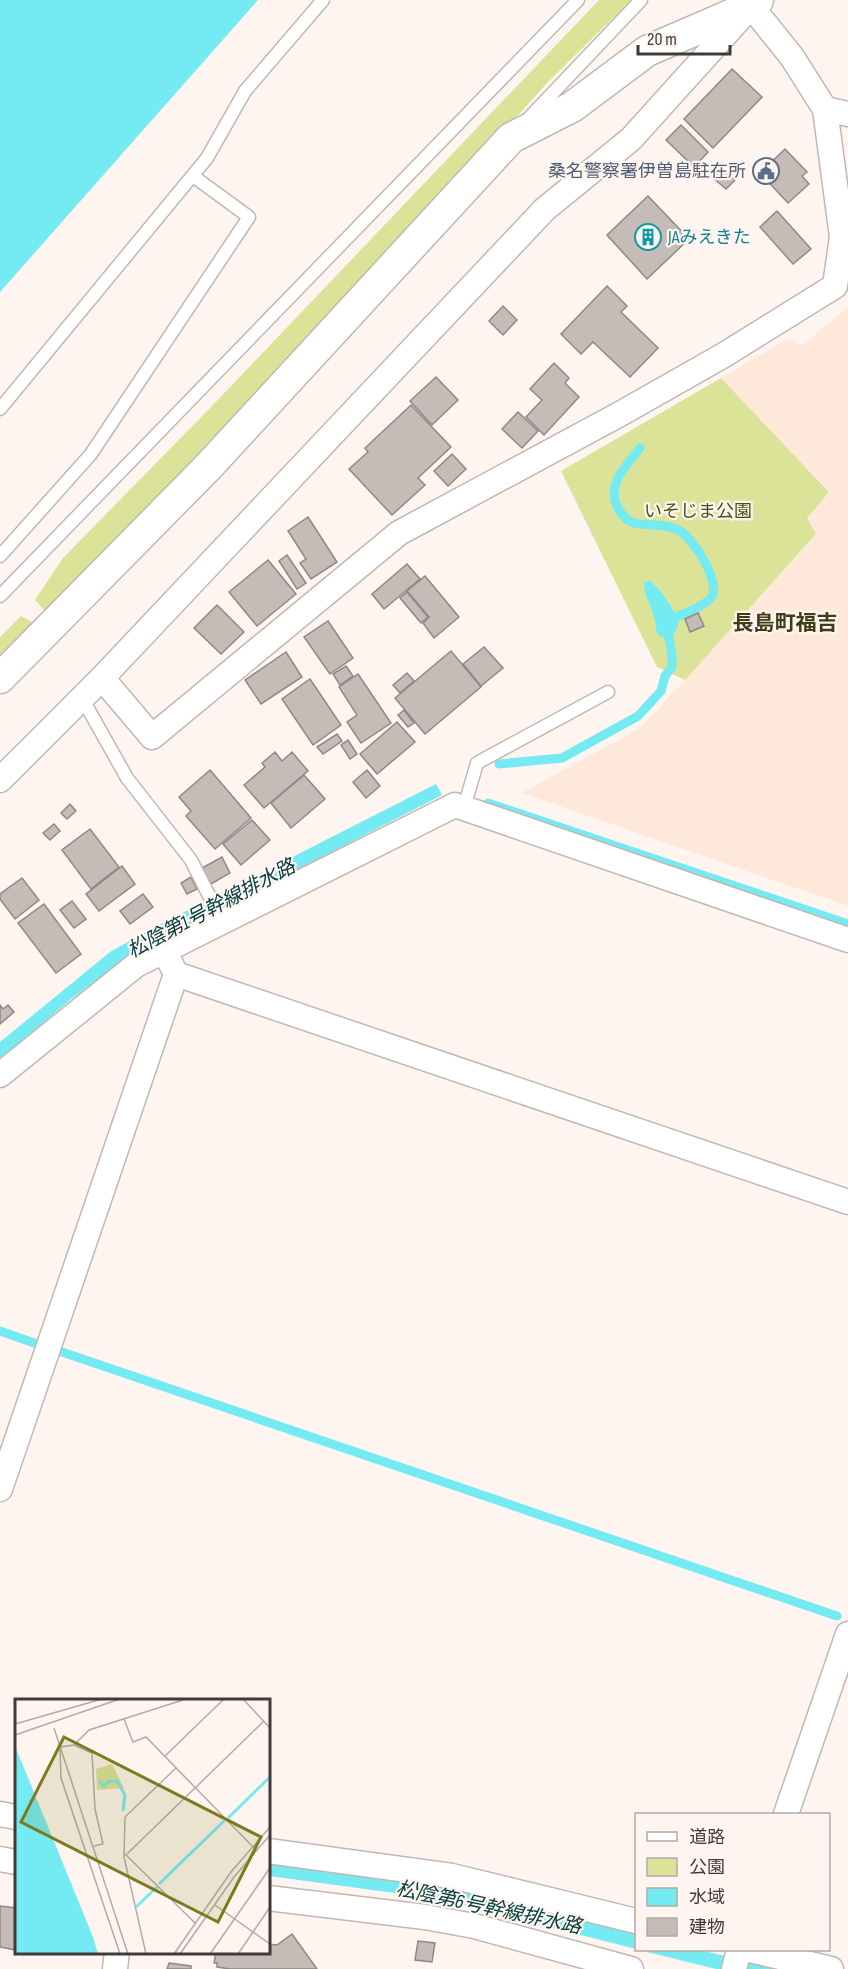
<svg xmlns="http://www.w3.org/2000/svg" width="848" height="1969" font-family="'Sofia Sans Condensed','Noto Sans JP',sans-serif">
<rect width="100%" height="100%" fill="#fff5f0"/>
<path fill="#fee8da" d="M848,307V906L522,793L642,727L816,535L807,518L829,491L721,378L789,338L801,346Z"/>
<g fill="#dae398">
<path d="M599,0H631L547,83L486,151L224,430L47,613L35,600L63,558L212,406Z"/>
<path d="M721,378L829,492L807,518L816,534L685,680L657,667L561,471Z"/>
<path d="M21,616L35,624L0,659V637Z"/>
</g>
<g fill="#74ebf2">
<path d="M0,0H258L0,292Z"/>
<path d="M649,580C662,591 672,606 679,622C676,632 674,637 663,638C653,632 657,626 654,617C651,603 644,598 644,583Z"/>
<path d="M436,784L442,795L126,958L70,1000L0,1059V1042L110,952L147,931Z"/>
<path d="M268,1862L443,1886L636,1934V1949L439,1899L269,1876Z"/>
<path d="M639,1950H700L778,1969H716Z"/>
</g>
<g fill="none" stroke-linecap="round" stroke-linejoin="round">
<g stroke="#74ebf2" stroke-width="9">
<path d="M499,764L562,758L638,716L661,691L665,676L672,667V655L666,621C678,616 702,608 711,598C722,584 694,539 680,531C665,522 642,527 631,522C625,519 618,510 616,504C608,481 627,466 640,448"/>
<path d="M488,803L848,924"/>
<path d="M0,1331L37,1344"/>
<path d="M62,1352L837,1616"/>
</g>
</g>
<g fill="#c5bbb7" stroke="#918784" stroke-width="1.5">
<path d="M732,69L762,97L713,148L684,119Z"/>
<path d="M681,125L708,152L694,167L666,140Z"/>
<path d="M785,149L807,172L802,176L809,184L788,203L760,173Z"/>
<path d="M721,167L735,180L726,189L712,177Z"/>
<path d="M648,196L689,239L647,279L607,235Z"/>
<path d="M777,211L811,249L793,264L760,227Z"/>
<path d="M607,286L627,306L621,312L658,348L630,377L593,342L581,354L561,334Z"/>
<path d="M503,306L517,320L503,335L489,321Z"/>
<path d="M554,363L569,378L565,383L579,397L544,435L526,417L542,400L530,389Z"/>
<path d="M436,377L458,400L432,425L410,401Z"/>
<path d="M411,405L451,447L418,478L425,485L392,515L349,469L368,452L365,448Z"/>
<path d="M518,412L538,431L522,448L502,429Z"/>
<path d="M452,454L466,469L448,486L434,471Z"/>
<path d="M308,517L337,562L311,579L300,563L306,559L288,531Z"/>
<path d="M287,555L306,583L297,589L279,561Z"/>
<path d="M268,560L296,594L257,626L229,592Z"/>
<path d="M407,564L420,579L384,609L372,594Z"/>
<path d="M425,576L459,617L434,638L423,623L429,617L407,591Z"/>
<path d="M407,592L428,617L421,623L400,598Z"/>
<path d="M217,605L244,632L221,654L194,628Z"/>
<path d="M698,613L704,626L690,632L685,619Z"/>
<path d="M328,621L353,658L330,674L304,637Z"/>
<path d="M484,647L503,668L481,686L463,664Z"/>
<path d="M451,651L481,687L425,734L395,698Z"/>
<path d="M286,652L302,677L261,704L245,680Z"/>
<path d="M346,666L353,676L340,685L333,674Z"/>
<path d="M407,673L414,681L400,693L393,685Z"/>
<path d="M358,674L391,723L361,743L347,722L357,715L339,687Z"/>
<path d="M310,679L341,725L313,745L282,699Z"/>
<path d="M404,710L414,723L408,727L398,715Z"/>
<path d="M397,722L415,742L377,774L360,754Z"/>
<path d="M337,734L342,741L323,754L317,747Z"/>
<path d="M348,740L357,754L350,759L341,745Z"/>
<path d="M275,752L282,761L292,752L308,771L264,808L244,785L265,767L262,763Z"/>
<path d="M210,770L251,818L215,849L186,816L191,811L179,797Z"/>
<path d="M367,770L380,786L366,798L353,782Z"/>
<path d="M304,775L325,799L291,828L271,803Z"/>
<path d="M70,804L76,811L67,819L61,813Z"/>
<path d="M252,820L270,840L241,865L223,844Z"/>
<path d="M54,824L60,831L50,840L43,833Z"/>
<path d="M90,829L119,867L91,889L62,850Z"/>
<path d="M222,857L230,873L211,884L202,868Z"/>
<path d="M122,866L135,884L99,911L86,894Z"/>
<path d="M191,877L197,889L187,894L181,883Z"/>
<path d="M22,878L39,900L15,919L0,899V894Z"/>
<path d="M143,894L153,907L130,924L120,911Z"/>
<path d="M72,901L86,919L74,928L60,910Z"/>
<path d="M44,904L81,954L56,973L18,923Z"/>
<path d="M0,1005L3,1009L8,1005L14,1012L0,1024Z"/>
<path d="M0,1906L16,1908V1950L0,1947Z"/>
<path d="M292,1934L317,1969H230L217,1967V1963H214L216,1952H268V1944L277,1945Z"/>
<path d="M418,1941L435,1943L432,1962L415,1960Z"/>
<path d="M169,1963L191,1966V1969H167Z"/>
</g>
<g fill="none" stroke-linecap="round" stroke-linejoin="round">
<defs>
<g id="service">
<path d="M530,117L641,0"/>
<path d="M0,409L207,158L245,91L323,0"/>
<path d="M0,556L91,454L249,217L193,176"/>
<path d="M0,596L578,0"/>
<path d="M82,698L127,778L191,860L223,923"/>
<path d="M464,808L477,763L608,692"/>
</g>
<g id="minor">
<path d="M825,109L848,114"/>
<path d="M0,780L102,678L545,209L631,139L751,6L792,57L825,109L842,237L835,286L724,355L620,414L399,533L152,737L102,678"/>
<path d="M176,974L848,1202"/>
<path d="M0,1075L136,965L455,805L848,940"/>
<path d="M0,1489L176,974L170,962"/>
<path d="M0,1814L16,1817"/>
<path d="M786,1814L848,1634"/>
<path d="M268,1851L452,1876L636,1921"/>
<path d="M0,1859L16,1862"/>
<path d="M268,1898L425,1917L474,1926L631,1969"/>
<path d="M750,1950L831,1969"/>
<path d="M115,1969L117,1952"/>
<path d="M734,1969L739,1950"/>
</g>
<path id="tertiary" d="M0,678L208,467L511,138L572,107L647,51L751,6L758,0"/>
</defs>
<use href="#service" stroke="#c1b7b3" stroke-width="15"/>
<use href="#minor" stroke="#c1b7b3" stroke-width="27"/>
<use href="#tertiary" stroke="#c1b7b3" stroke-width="33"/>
<use href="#service" stroke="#fff" stroke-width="12"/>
<use href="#minor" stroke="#fff" stroke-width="24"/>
<use href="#tertiary" stroke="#fff" stroke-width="30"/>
</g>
<defs>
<symbol id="civic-ring" viewBox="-11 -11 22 22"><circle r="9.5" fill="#fff5f0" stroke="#5c6f8a" stroke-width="1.5"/><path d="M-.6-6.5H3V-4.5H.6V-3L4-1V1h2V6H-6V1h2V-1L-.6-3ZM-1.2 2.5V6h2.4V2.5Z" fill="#5c6f8a"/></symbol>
<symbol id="building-ring" viewBox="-11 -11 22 22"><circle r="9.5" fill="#fff5f0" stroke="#0f9aa8" stroke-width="1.5"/><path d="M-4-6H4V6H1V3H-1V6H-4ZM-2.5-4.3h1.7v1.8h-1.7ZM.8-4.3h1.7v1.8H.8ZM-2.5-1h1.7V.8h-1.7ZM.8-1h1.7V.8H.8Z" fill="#0f9aa8"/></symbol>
</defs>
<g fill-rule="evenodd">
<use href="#civic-ring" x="751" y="156" width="30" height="30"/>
<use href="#building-ring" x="633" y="222" width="30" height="30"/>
</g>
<g text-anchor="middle" stroke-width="4.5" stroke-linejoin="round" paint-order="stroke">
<g font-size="18" fill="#4e5e75" stroke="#fff5f0" text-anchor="end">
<text x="746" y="177">桑名警察署伊曽島駐在所</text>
</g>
<g font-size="18" fill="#0d838f" stroke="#fff5f0" text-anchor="start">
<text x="668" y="243">JAみえきた</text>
</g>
<g font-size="18" fill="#4c5113" stroke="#fff5f0">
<text x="698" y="517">いそじま公園</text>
</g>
<g font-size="20" font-style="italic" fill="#054043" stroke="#fff5f0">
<text transform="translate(211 908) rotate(-28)" y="7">松陰第1号幹線排水路</text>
<text transform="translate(489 1907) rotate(12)" y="7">松陰第6号幹線排水路</text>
</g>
<g font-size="21" font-weight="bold" fill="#3f3d13" stroke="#fff5f0">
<text x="785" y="630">長島町福吉</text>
</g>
</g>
<g transform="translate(15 1699)">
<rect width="255" height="255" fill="#fff5f0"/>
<path d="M97,65L109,89L82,91L81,70Z" fill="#dae398"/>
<path d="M0,47L78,238L83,255H0Z" fill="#74ebf2"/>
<path fill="none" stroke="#74ebf2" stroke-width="3" d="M84,82L89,87L94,82H102L110,96L108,112M213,119L255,78M144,185L209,122M121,208L142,188"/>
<path fill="none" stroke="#b2aba7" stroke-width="1.5" d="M228,0L255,29M109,20L118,43L131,38L242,152M0,25L87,0M39,29L113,255M0,36L105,0M59,46L74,31L168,1M45,48L59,46L77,54L80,110L88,145L79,147M45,49L46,79L105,255M150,57L209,0M110,155L180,224M112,155L249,22M200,206L255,245M131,255L109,158L110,118L161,69M159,255L216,173L255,128M165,255L219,178L255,136M195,255L255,169M223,255L255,208"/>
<path fill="#7d791e" fill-opacity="0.15" stroke="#7d791e" stroke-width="3" d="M49,38L246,138L203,223L6,123Z"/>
<rect width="255" height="255" fill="none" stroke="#3f3b39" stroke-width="3"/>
</g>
<rect x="635" y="1813" width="195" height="138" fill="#fff5f0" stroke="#b2aba7" stroke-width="1.5"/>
<rect x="647" y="1832" width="30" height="9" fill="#ffffff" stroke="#b2aba7" stroke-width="1.5"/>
<text x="689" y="1843" font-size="18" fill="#3f3b39">道路</text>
<rect x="647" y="1858" width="30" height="18" fill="#dae398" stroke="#b2aba7" stroke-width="1.5"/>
<text x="689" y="1873" font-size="18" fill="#3f3b39">公園</text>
<rect x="647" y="1888" width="30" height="18" fill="#74ebf2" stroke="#b2aba7" stroke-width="1.5"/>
<text x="689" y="1903" font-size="18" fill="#3f3b39">水域</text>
<rect x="647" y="1918" width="30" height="18" fill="#c5bbb7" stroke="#b2aba7" stroke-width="1.5"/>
<text x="689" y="1933" font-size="18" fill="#3f3b39">建物</text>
<path d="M638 45v9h92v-9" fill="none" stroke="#3f3b39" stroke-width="3"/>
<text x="647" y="45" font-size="18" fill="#3f3b39" stroke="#fff5f0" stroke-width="4.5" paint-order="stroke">20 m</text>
</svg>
